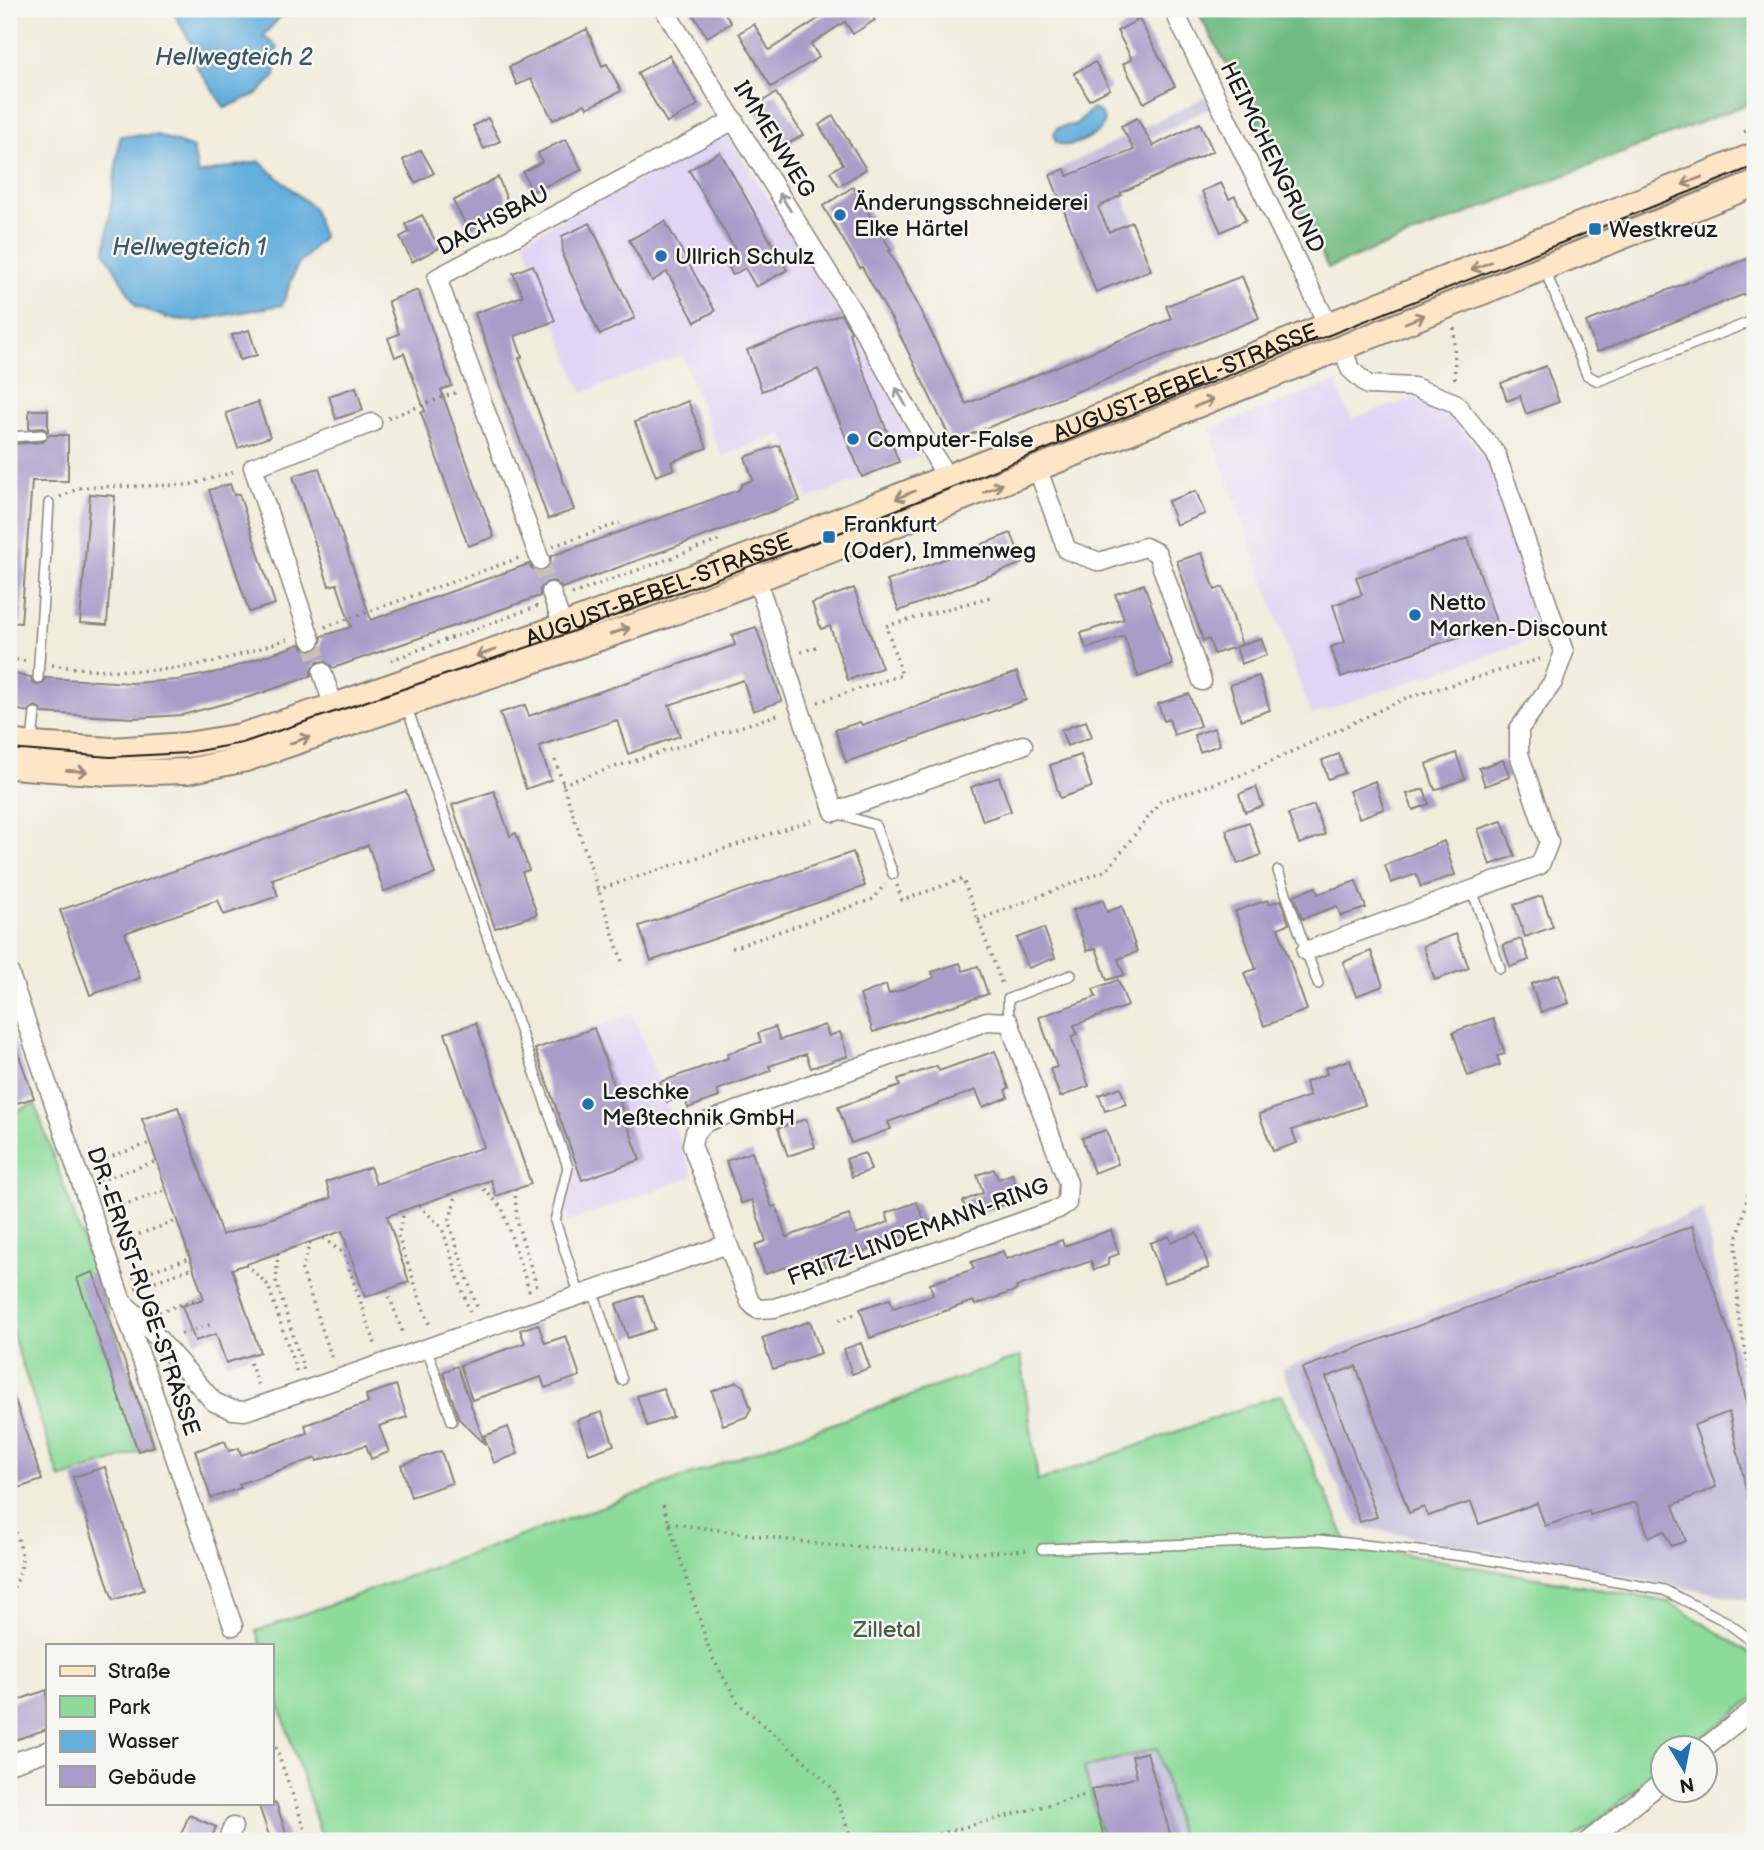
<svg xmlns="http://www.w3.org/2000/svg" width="1764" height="1850" font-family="'Balsamiq Sans',sans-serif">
<rect width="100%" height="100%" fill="#f6f6f2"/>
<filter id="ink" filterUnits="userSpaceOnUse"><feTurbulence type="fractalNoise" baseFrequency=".0143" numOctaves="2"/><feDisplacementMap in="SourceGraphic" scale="14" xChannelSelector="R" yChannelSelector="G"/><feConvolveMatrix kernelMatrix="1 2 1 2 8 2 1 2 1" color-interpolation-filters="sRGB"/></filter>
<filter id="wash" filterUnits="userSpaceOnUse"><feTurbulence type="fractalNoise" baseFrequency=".00686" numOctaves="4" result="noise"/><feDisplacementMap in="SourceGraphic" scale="28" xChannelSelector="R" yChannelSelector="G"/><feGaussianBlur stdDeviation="1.57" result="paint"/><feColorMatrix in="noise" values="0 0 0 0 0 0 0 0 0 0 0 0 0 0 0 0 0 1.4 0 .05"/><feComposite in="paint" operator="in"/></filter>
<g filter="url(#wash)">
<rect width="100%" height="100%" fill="#f1ecdb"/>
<g fill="#e1d4f4">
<path d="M727,133L840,314L846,312L920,456L809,499L783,434L721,456L682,355L582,393L524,240Z"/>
<path d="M1336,382L1351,419L1415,398L1447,410L1490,465L1544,636L1311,715L1210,429Z"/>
<path d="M633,1013L693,1177L570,1221L564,1206L576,1168L535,1049Z"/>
</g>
<g fill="#c5c0db">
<path d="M1205,97L1210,108L1109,158L1152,271L1096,294L1047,175Z"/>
<path d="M1703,1209L1755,1446V1601L1357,1526L1282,1369Z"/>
<path d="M1157,1748L1181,1841H1103L1084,1768Z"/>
</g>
<g fill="#8cdb9a" stroke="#547c5b" stroke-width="2">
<path d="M35,1104L155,1447L60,1479L9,1324V1273L13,1271L9,1260V1113Z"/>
<path d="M1021,1356L1038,1481L1282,1394L1348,1544L1669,1602L1755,1656V1697L1689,1748H1662V1769L1571,1841H1181L1157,1748L1084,1768L1103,1841H323L271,1679V1645H261L256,1631Z"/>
</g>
<path fill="#71bb82" stroke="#466c4f" stroke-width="2" d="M1196,9H1755V101L1328,268L1255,117Z"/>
<g fill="#65afdd" stroke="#40667c" stroke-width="2">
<path d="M172,9H306L301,13L280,17L263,36L277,46L275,76L259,93L225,108L198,69L193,47Z"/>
<path d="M1092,109L1100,112C1101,114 1104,119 1104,122C1103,134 1076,145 1067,145C1062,146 1060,144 1056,142L1054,134L1057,128L1076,124Z"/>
<path d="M157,135L193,148L198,174L259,161L313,208L323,237L297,266L282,305L194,321L166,318L136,306L105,252L120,136Z"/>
</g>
<g id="blocks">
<g fill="#a89dc9">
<path d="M690,9H722L731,23L707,37Z"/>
<path d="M834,9H868L875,20L853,34L845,22L811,44L819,57L771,87L739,33L754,24L769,50Z"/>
<path d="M1139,19L1175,86L1144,103L1123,64L1132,59L1117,31Z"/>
<path d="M587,29L602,66L607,64L621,91L587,108L585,104L553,120L531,79L517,85L509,67Z"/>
<path d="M669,55L698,105L667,123L637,73Z"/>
<path d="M1095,62L1110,89L1089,100L1074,73Z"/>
<path d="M776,93L803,135L779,149L753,107Z"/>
<path d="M833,116L866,169L839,186L830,172L843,164L819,125Z"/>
<path d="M488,118L500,141L484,149L473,126Z"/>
<path d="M1137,118L1153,146L1200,123L1213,151L1120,193L1122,195L1098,207L1109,232L1132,222L1151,270L1096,292L1050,175L1065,169L1067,176L1134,150L1121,126Z"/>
<path d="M566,139L582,170L532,192L523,172L542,162L538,153Z"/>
<path d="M421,150L434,173L415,183L403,160Z"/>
<path d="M720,152L787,270L756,287L745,268L733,275L724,260L737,253L689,170Z"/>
<path d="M498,177L510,208L469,230L453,201Z"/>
<path d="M1221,183L1229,199L1235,196L1246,220L1221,232L1202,191Z"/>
<path d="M853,187L891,250L889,251L914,297L966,404L1171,319L1166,306L1242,276L1259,318L952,442L897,329L862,267L860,268L823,206Z"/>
<path d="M422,215L439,248L412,262L400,237L409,232L405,224Z"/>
<path d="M665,221L715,311L695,322L667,272L652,281L629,240Z"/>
<path d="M590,223L635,318L600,335L563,257L562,236Z"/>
<path d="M1755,256V290L1597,352L1586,322Z"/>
<path d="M533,265L555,321L515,336L522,357L519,358L574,510L548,519L475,313L523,296L513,273Z"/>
<path d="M418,290L452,386L441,390L494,537L468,546L421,413L425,411L404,353L395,357L388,338L399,334L388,301Z"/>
<path d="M841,314L851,332L849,333L899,462L862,477L818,369L762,391L747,350Z"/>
<path d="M249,330L257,355L240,360L232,335Z"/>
<path d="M1546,366L1559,402L1526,414L1520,396L1507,401L1501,383Z"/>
<path d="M356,387L363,410L336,419L329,396Z"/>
<path d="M688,401L707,448L671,462L674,469L656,476L635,422Z"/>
<path d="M258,402L270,437L238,448L226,413Z"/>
<path d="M29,410H48V431L42,428L29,429Z"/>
<path d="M49,435H68V481H32L21,623L9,622V444L43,442Z"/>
<path d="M779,445L800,501L562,588L554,581L547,582L540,589V596L333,668L325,661L318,662L311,669V676L253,696L182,715L133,718L42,713L40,708L35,706L28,712L9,708V673L31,677L32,682L38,685L43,682L45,678L132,683L177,680L222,671L300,644L304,649L314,651L320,647L322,636L351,627L337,584L329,586L293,476L319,468L371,620L529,564L533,569L543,571L549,567L551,556L739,490L742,484L753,480L745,457Z"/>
<path d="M230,484L234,495L239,494L275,604L249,612L209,490Z"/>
<path d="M1196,491L1205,514L1176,525L1168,501Z"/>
<path d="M90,494L115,496L107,625L80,623Z"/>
<path d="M1011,533L1023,563L899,611L887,581Z"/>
<path d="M1468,538L1497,624L1341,677L1331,647L1345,642L1333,605L1362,595L1356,577Z"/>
<path d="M1202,553L1215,590L1223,587L1242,645L1214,654L1209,639L1203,641L1177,561Z"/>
<path d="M1144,584L1173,665L1138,677L1124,636L1086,649L1081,633L1124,619L1115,594Z"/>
<path d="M854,588L882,668L848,680L830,626L821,629L812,603Z"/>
<path d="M756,627L782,701L753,711L743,680L669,705L680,736L628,754L617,720L539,746L551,780L526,789L500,713L525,705L529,716L735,645L732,635Z"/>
<path d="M1261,638L1267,655L1241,664L1236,647Z"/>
<path d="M1017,672L1026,700L846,762L835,730L860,722L862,725Z"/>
<path d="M1259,676L1270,710L1241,720L1230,685Z"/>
<path d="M1189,694L1200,726L1174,735L1169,719L1164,721L1158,704Z"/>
<path d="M1086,721L1092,737L1067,746L1061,730Z"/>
<path d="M1214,728L1220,745L1200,752L1194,735Z"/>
<path d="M1456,753L1465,779L1435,790L1426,764Z"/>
<path d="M1339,754L1345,773L1328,779L1322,760Z"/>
<path d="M1081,755L1092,787L1060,798L1050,765Z"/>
<path d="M1503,760L1510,777L1485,786L1479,768Z"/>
<path d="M999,777L1011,811L983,821L971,787Z"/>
<path d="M1375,781L1384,809L1359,818L1349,791Z"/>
<path d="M1256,787L1263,806L1245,812L1239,794Z"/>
<path d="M1424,789L1429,804L1413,810L1407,794Z"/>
<path d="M406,791L435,874L384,891L368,845L272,879L278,896L224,915L218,900L125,933L140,978L90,995L60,910Z"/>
<path d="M494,791L510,836L516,833L529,870L522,872L537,914L495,928L452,805Z"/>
<path d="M1314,805L1325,835L1299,844L1288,814Z"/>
<path d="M1502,821L1515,856L1490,865L1478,829Z"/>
<path d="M1249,822L1261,855L1238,864L1226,830Z"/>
<path d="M1444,841L1455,875L1421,887L1416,874L1391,883L1385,865Z"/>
<path d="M853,852L865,886L651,961L639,926Z"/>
<path d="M1356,881L1366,908L1341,916L1337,906L1302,919L1294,895L1316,887L1318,894Z"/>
<path d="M1542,896L1553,927L1525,937L1514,905Z"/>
<path d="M1103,900L1107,912L1122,906L1137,952L1118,959L1124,975L1107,980L1096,948L1087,951L1073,910Z"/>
<path d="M1268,900L1269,904L1281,900L1289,924L1278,928L1307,1010L1264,1026L1244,973L1256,969L1235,911Z"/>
<path d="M1044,928L1055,958L1028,968L1017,938Z"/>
<path d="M1456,934L1469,968L1435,980L1423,946Z"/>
<path d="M1521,939L1529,960L1510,967L1503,945Z"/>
<path d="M1371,951L1383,986L1356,996L1343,962Z"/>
<path d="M960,963L963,971L978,966L988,994L873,1032L860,995L886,985L889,994L934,978L932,972Z"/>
<path d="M1559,974L1569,1003L1541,1012L1531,984Z"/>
<path d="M1118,980L1128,1006L1074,1025L1077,1034L1071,1036L1089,1086L1060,1097L1050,1069L1057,1067L1039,1017L1096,997L1093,989Z"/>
<path d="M1493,1018L1505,1054L1497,1056L1500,1065L1468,1076L1453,1032Z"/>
<path d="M476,1023L531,1184L496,1196L491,1180L387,1216L409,1282L365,1297L342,1231L232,1269L260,1352L226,1363L216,1334L195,1341L182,1306L204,1299L142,1119L178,1107L222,1235L331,1198L326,1182L370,1167L376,1184L484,1147L445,1033Z"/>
<path d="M825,1025L829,1036L840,1032L848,1056L811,1068L806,1054L769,1066L771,1071L717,1090L719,1097L688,1108L684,1096L667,1102L660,1082L728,1058L727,1054L761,1042L758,1033L775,1027L780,1040Z"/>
<path d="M594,1028L640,1160L582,1180L535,1049Z"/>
<path d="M9,1033H11L34,1098L17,1103L9,1080Z"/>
<path d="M995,1051L1009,1088L1005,1090L1008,1097L983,1107L976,1090L888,1122L891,1129L851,1143L838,1107L900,1086L898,1079L937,1066L939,1071Z"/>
<path d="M1350,1060L1365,1105L1292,1130L1297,1143L1273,1151L1259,1114L1310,1096L1305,1082L1327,1074L1325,1068Z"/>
<path d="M1120,1087L1126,1104L1105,1111L1099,1095Z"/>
<path d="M806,1119L815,1147L788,1156L778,1128Z"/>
<path d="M1106,1130L1118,1164L1094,1173L1082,1138Z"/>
<path d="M752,1152L772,1207L776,1206L786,1237L849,1215L856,1234L889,1222L886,1213L917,1202L927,1228L825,1267L821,1255L765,1274L755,1245L766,1241L752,1200L741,1203L726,1161Z"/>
<path d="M865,1153L871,1170L852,1177L846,1159Z"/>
<path d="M994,1169L998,1179L1012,1174L1021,1199L968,1217L963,1201L983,1193L977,1175Z"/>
<path d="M1692,1226L1736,1352L1755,1445V1497L1748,1498L1729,1412L1694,1425L1716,1487L1673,1505L1686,1541L1671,1546L1664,1531L1649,1537L1636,1502L1590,1515L1589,1511L1545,1526L1537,1503L1479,1524L1471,1502L1428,1516L1424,1507L1409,1513L1356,1366L1326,1377L1377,1517L1360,1522L1302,1368Z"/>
<path d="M1111,1230L1119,1254L1108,1258V1265L1094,1270L1091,1261L1016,1287L1017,1290L975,1305L973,1301L870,1338L860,1309L890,1299L893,1308L933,1295L930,1284L974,1269L971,1262L1003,1251L1006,1259L1062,1240L1064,1246Z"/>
<path d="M1197,1233L1209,1268L1164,1283L1150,1243L1169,1236L1171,1242Z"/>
<path d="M93,1272L154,1446L138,1451L77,1278Z"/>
<path d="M643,1295L655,1329L628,1338L616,1304Z"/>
<path d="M810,1321L821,1353L773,1369L762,1338Z"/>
<path d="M538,1324L545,1343L566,1336L580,1376L545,1388L541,1377L472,1400L460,1365L525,1343L520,1330Z"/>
<path d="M861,1343L870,1368L852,1374L844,1349Z"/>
<path d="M457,1366L485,1444L459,1419L443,1372Z"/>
<path d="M737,1382L743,1386L751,1409L746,1417L723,1425L712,1391Z"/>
<path d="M396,1385L407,1417L379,1426L389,1452L371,1459L366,1445L317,1461L316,1458L239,1484L241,1488L211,1498L195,1451L225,1441L229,1451L239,1448L241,1455L307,1433L305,1425L368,1403L366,1395Z"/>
<path d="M663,1388L673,1417L647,1426L637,1396Z"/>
<path d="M9,1391H12L42,1480L9,1491Z"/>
<path d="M602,1412L614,1445L589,1454L577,1420Z"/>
<path d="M508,1427L518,1454L494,1463L484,1436Z"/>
<path d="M441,1451L452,1483L411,1497L401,1465Z"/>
<path d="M105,1467L144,1590L113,1600L73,1477Z"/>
<path d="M47,1690V1729L9,1742V1703Z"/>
<path d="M1147,1752L1172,1841H1105L1091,1790L1137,1777L1132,1756Z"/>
<path d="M258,1803H276L289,1841H271Z"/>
<path d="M189,1815L216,1827L210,1841H178Z"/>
</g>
</g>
</g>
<g filter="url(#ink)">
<use href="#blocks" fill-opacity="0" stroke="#86847c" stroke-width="2"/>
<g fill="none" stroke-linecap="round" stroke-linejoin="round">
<g stroke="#c6c2b5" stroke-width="18" stroke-dasharray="18 9" stroke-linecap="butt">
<path d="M540,560L551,592"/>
<path d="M311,640L322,672"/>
</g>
<defs>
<g id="lane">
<path d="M1545,270L1587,375L1598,381L1755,320"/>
<path d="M9,437L42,435"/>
<path d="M38,678L49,503"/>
<path d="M407,708L568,1167L555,1221L580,1296"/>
<path d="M32,742L35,713"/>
<path d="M836,813L875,825L893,874"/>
<path d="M1278,871L1318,984"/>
<path d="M1472,890L1500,968"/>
<path d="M1009,1022L1008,999L1071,975"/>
<path d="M593,1291L622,1380"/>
<path d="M427,1349L452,1421"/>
<path d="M1042,1549L1319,1540L1472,1557L1664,1590L1725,1621L1755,1643"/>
</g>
<g id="street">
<path d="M664,9L854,314L947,478"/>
<path d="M1173,9L1329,327"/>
<path d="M1038,470L1067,550L1100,562L1145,547L1157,553L1202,681"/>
<path d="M540,560L437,278L734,120"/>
<path d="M753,568L834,812L1023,745"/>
<path d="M551,592L566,635"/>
<path d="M311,640L253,467L372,423"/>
<path d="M322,672L337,715"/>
<path d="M1306,951L1540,865L1549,842L1519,754V729L1553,682L1564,652L1496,454L1455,403L1414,387L1368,385L1350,369L1343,348"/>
<path d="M9,972L233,1626"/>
<path d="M121,1301L140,1318L214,1402L233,1410L245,1411L728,1244L750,1302L757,1309L775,1308L1058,1209L1067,1203L1068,1183L1009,1022L987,1021L706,1122L695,1132L692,1145L728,1244"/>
<path d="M1704,1748L1755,1708"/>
<path d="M9,1764L47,1751"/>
<path d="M227,1841L233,1827"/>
<path d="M1588,1841L1662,1782"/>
</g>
<g id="secondary">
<path id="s1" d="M9,742L32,745L111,750L187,745L241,736L334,706L563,626L749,556L1755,155"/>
<path d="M9,766L108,773L187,771L246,759L667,615L1755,184"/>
</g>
</defs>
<use href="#lane" stroke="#86847c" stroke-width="12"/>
<use href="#street" stroke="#86847c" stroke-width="21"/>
<use href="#secondary" stroke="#86847c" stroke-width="28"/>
<g stroke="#86847c" stroke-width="3.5" stroke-dasharray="2 5" stroke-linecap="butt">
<path d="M1744,132L1755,128"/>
<path d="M1454,328L1455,383"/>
<path d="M388,418L460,391"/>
<path d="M60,497L82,487L189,485L234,472"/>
<path d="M553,546L620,523"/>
<path d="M572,594L723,539"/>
<path d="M325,627L519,558"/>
<path d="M801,652L819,646"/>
<path d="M9,659L27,661"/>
<path d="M391,660L538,606"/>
<path d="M52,665C105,672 160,674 213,662C240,656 265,646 291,638"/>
<path d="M818,702L902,675L886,626L990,597"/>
<path d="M555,760L623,964"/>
<path d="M562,784L780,714"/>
<path d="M897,885L902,900L963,879L1003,987"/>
<path d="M597,890L816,819"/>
<path d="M978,920L1107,870L1161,801L1244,774L1406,698L1540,659"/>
<path d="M732,948L873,899L885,884"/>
<path d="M93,1163L150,1143"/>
<path d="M1755,1167L1736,1245L1738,1313L1755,1398"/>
<path d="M99,1181L157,1161"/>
<path d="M479,1184L502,1208L530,1293"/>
<path d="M515,1189L517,1222L538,1290"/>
<path d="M457,1191L449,1223L478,1310"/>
<path d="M419,1205L442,1228L470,1313"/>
<path d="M405,1209L398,1236L430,1327"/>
<path d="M109,1210L166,1190"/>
<path d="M323,1238L344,1254L376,1346"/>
<path d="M119,1241L177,1221"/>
<path d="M310,1242L302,1270L333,1361"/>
<path d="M278,1253L276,1281L304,1371"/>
<path d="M246,1264L268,1285L297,1373"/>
<path d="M132,1277L190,1258"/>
<path d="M135,1288L193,1268"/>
<path d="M387,1290L404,1336"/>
<path d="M159,1312L203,1297"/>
<path d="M839,1320L855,1314"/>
<path d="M181,1334L212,1324"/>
<path d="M250,1363L259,1386"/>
<path d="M663,1505L711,1655L739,1704L803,1759L833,1789L850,1835L848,1841"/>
<path d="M9,1512C20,1546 31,1562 9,1595"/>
<path d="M669,1523L825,1545L971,1553L1029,1550"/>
<path d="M271,1734L309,1841"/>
<path d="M912,1841L1086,1795"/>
</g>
<use href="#lane" stroke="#fff" stroke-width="9"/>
<use href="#street" stroke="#fff" stroke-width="18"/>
<use href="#secondary" stroke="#fde5c5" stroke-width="24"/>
<path stroke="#1c1c1c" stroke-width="2" d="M9,749L110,757L187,753L242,743L552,639L829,537L1264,361L1755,166"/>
</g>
<defs><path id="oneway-shaft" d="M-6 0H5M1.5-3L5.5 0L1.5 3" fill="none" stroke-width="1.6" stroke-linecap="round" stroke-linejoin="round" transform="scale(1.75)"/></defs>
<g stroke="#988b79">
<use href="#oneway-shaft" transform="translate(1692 181) rotate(158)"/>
<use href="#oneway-shaft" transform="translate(1481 266) rotate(158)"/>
<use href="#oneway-shaft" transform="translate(1415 319) rotate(-22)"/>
<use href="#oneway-shaft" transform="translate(1204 403) rotate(-22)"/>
<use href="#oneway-shaft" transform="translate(993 488) rotate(-22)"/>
<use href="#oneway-shaft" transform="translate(905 495) rotate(158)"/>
<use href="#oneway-shaft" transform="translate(620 631) rotate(-19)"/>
<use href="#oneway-shaft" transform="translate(486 653) rotate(161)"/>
<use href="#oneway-shaft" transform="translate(300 740) rotate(-19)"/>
<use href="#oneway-shaft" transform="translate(77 771) rotate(3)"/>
</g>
<g stroke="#999">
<use href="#oneway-shaft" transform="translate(785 202) rotate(-122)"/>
<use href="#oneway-shaft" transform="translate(901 397) rotate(-119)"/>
</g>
</g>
<g fill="#1f6fb2" stroke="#f6f6f2" stroke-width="2.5">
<circle cx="840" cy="215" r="7"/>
<rect x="1588" y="222" width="14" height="14" rx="3.5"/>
<circle cx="661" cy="256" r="7"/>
<circle cx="853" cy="439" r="7"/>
<rect x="822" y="530" width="14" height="14" rx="3.5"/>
<circle cx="1415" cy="615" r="7"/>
<circle cx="588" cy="1104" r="7"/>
</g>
<g text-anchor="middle" stroke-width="5" stroke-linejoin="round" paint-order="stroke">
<g font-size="23" fill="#1c1c1c" stroke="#f6f6f2">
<text transform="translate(775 139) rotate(58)" y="8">IMMENWEG</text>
<text transform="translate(1273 157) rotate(64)" y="8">HEIMCHENGRUND</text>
<text transform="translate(493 220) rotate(-28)" y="8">DACHSBAU</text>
<text dy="8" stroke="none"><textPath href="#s1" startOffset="1242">AUGUST-BEBEL-STRASSE</textPath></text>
<text dy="8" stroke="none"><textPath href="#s1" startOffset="676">AUGUST-BEBEL-STRASSE</textPath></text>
<text transform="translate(918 1231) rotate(-20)" y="8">FRITZ-LINDEMANN-RING</text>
<text transform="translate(144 1291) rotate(71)" y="8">DR.-ERNST-RUGE-STRASSE</text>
</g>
<g font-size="23" fill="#1c1c1c" stroke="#f6f6f2" text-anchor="start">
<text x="854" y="210">Änderungsschneiderei<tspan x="854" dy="26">Elke Härtel</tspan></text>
<text x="1609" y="237">Westkreuz</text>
<text x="675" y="264">Ullrich Schulz</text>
<text x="867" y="447">Computer-False</text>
<text x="843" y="532">Frankfurt<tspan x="843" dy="26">(Oder), Immenweg</tspan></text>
<text x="1429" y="610">Netto<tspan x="1429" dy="26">Marken-Discount</tspan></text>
<text x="602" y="1099">Leschke<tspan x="602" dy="26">Meßtechnik GmbH</tspan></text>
</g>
<g font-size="23" fill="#435f48" stroke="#f6f6f2">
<text x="887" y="1637">Zilletal</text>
</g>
<g font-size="24" font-style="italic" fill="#395769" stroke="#f6f6f2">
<text x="234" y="65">Hellwegteich 2</text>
<text x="189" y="255">Hellwegteich 1</text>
</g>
</g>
<rect width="1764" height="1850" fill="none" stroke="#f6f6f2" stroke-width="35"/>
<rect x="46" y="1644" width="228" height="161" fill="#f6f6f2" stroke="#9f9f9c" stroke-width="2"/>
<rect x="60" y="1666" width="35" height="10" fill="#fde5c5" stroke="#9f9f9c" stroke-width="2"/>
<text x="108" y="1678" font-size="21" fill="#1c1c1c">Straße</text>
<rect x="60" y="1696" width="35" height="21" fill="#8cdb9a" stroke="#9f9f9c" stroke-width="2"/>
<text x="108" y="1714" font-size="21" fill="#1c1c1c">Park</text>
<rect x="60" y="1731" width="35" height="21" fill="#65afdd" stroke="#9f9f9c" stroke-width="2"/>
<text x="108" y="1748" font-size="21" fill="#1c1c1c">Wasser</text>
<rect x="60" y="1766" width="35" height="21" fill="#a89dc9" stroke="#9f9f9c" stroke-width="2"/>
<text x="108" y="1784" font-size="21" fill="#1c1c1c">Gebäude</text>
<g transform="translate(1684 1769) rotate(170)"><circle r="33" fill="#f6f6f2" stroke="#9f9f9c" stroke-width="2"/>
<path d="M0-5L12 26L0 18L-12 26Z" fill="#1f6fb2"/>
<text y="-10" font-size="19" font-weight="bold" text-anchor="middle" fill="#1c1c1c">N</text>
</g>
</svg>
